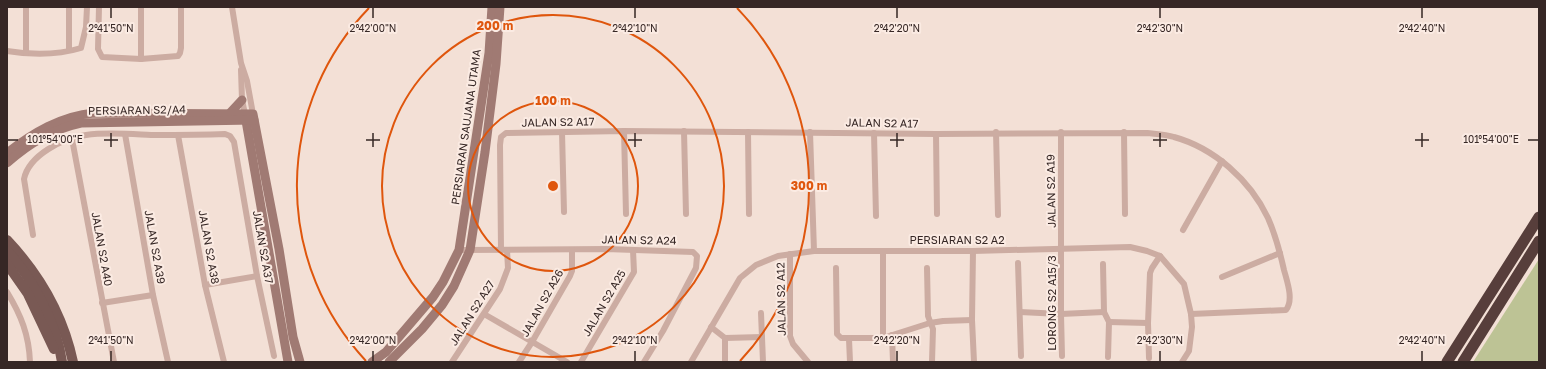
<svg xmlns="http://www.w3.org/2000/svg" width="1546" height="369" font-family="'Golos Text',sans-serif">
<rect width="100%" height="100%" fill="#f3e0d6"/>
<path fill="#bdc395" d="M1539,259V362H1473Z"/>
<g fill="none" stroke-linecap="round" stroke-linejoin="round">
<g stroke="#ccaca2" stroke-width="6">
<path d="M99,7L98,49L102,57L141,59L178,56L180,53L181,48V7"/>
<path d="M141,7V59"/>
<path d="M232,7L241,63L247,81L253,114"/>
<path d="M69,50V7"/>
<path d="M7,51C31,55 58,55 81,48L86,27L87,7"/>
<path d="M26,53V7"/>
<path d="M241,70L242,100L245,114"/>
<path d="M624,131L626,214"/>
<path d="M684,131L686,214"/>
<path d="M562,132L564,212"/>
<path d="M748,132L749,214"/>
<path d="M810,132L814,251"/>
<path d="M996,132L998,215"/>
<path d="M1061,132V314L1062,356"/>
<path d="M1124,132L1125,214"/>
<path d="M874,133L876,216"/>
<path d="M125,134L153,295L168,362"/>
<path d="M936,134L937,214"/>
<path d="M178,135L205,285L224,362"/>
<path d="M72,139L114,362"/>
<path d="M1183,230L1222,161"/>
<path d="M33,235L24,179C29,155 63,138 86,135C107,132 130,134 151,135C175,135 200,135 225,134L230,136L234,142L257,276L274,356"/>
<path d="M459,250L606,249L693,252L697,256L696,268L663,331L644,362"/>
<path d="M501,250L500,145L501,137L506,133L624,131L936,134L1147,133C1155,134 1165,134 1174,137C1214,148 1250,180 1268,218C1275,234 1280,252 1284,270C1287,281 1294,300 1286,310L1191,314"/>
<path d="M883,251V338"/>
<path d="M973,251L972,320L974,362"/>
<path d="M790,254V336L793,344L808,362"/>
<path d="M1018,263L1021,356"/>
<path d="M1103,264L1104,312L1109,322L1108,357"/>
<path d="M836,268L837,334L841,338H883L930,323L943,321L972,320"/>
<path d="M927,268L928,316L933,329L932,362"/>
<path d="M1222,277L1280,253"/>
<path d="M205,285L257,276"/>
<path d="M7,292C21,315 29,335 30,362"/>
<path d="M102,303L153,295"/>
<path d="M1020,312L1061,314L1104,312"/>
<path d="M761,313L763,362"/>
<path d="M484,314L567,362"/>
<path d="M1109,322L1148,323"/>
<path d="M711,327L725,338L762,337"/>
<path d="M892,335L893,362"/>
<path d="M725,338V362"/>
<path d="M849,339L850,362"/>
<path d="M1149,358L1148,323L1150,273L1152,268L1160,256"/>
<path d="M452,362L500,289L508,268L507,250"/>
<path d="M519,362L532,342L570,276L572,271V250"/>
<path d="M581,362L634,272L633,250"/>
<path d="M691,362L740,278L756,265L778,256L814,251H973L1130,247L1147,251L1160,256L1184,284L1191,314L1192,327L1189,351L1182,362"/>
</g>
<g stroke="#a07a73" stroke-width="9">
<path d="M229,114L242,100"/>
<path d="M245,115L288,362"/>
<path d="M7,153C33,133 61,116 94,113L253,114L279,249L293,337L300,362"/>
<path d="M7,163C28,144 53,129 81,123L254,120"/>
<path d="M372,362L386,352L433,297L443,282L459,250L489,53L492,7"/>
<path d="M389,362L422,329L442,305L454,286L470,250L485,152L496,64L500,7"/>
</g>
<g stroke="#795954" stroke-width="10">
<path d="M7,240C40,275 63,315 73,362"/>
<path d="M7,251C33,278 57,325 62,362"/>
<path d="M7,264L28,294L54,349"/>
</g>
<g stroke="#573e3b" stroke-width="11">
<path d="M1447,362L1539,217"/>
<path d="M1463,362L1539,241"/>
</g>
</g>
<path fill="none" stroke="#362725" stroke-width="1.5" d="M111,8V18M373,8V18M635,8V18M897,8V18M1160,8V18M1422,8V18M111,133V147M373,133V147M635,133V147M897,133V147M1160,133V147M1422,133V147M8,140H18M104,140H118M366,140H380M628,140H642M890,140H904M1153,140H1167M1415,140H1429M1528,140H1538M111,351V361M373,351V361M635,351V361M897,351V361M1160,351V361M1422,351V361"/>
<g fill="none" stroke="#df560d" stroke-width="2">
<circle cx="553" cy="186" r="85"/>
<circle cx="553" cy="186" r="171"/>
<path d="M366 361A256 256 0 0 1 369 8M737 8A256 256 0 0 1 740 361"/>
</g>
<g text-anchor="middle" stroke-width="4" stroke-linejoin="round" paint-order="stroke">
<g font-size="11" fill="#362725" stroke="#fbebe3">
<text transform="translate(137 110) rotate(-1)" y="4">PERSIARAN S2/A4</text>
<text transform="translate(558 122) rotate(-1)" y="4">JALAN S2 A17</text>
<text transform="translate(882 123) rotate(1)" y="4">JALAN S2 A17</text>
<text transform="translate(466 127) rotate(-82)" y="4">PERSIARAN SAUJANA UTAMA</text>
<text transform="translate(1051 191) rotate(-91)" y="4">JALAN S2 A19</text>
<text transform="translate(639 240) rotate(1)" y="4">JALAN S2 A24</text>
<text x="957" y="244">PERSIARAN S2 A2</text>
<text transform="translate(155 247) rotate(80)" y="4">JALAN S2 A39</text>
<text transform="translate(209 247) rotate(80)" y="4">JALAN S2 A38</text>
<text transform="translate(263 247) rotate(80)" y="4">JALAN S2 A37</text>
<text transform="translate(102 249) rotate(80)" y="4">JALAN S2 A40</text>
<text transform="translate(781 299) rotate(-91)" y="4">JALAN S2 A12</text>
<text transform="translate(542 303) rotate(-61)" y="4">JALAN S2 A26</text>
<text transform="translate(604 303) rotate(-60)" y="4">JALAN S2 A25</text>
<text transform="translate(1052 303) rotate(-90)" y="4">LORONG S2 A15/3</text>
<text transform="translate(472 313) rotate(-58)" y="4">JALAN S2 A27</text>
</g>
</g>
<g font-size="10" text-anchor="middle" fill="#362725" stroke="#fbebe3" stroke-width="4" stroke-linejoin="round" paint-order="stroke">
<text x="111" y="32">2°41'50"N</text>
<text x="373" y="32">2°42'00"N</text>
<text x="635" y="32">2°42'10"N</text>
<text x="897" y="32">2°42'20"N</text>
<text x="1160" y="32">2°42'30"N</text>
<text x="1422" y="32">2°42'40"N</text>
<text x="1491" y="143">101°54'00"E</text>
<text x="55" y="143">101°54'00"E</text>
<text x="111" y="344">2°41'50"N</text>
<text x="373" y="344">2°42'00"N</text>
<text x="635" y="344">2°42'10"N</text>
<text x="897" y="344">2°42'20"N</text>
<text x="1160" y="344">2°42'30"N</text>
<text x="1422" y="344">2°42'40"N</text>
</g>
<circle cx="553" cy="186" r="6" fill="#df560d" stroke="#fbebe3" stroke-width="2"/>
<g font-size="12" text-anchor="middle" font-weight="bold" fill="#df560d" stroke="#fbebe3" stroke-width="4" stroke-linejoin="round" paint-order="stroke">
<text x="495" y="30">200 m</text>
<text x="553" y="105">100 m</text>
<text x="809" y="190">300 m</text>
</g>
<rect width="1546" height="369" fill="none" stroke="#362725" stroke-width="16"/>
</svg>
